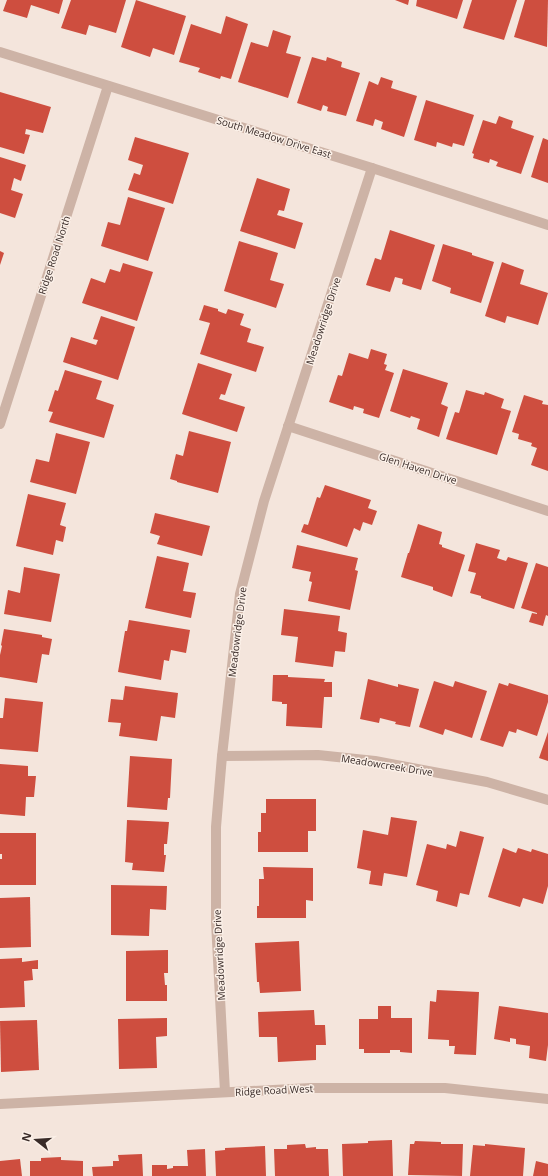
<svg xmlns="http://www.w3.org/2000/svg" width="548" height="1176" font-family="'Open Sans',sans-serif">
<rect width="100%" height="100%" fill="#f4e5dc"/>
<g fill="#ce4e3f">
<path d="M7,0H63L59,14L31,5L27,18L3,11Z"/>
<path d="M71,0H126L116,33L89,25L86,35L61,28Z"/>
<path d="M136,0L186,16L174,55L153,48L150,57L121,47Z"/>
<path d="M395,0H409L408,5Z"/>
<path d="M417,0H463L457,19L416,6Z"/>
<path d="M472,0H517L504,40L463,28Z"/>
<path d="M525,0H548L547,47L514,37Z"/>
<path d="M226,16L248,24L231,79L221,76L220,79L198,72L200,68L179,62L191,24L221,34Z"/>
<path d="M273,30L291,36L286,53L301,57L288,98L238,82L251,42L268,47Z"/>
<path d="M312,57L326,61L327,57L342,62L341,67L360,73L346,116L327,111L328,107L323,105L321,111L297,103Z"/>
<path d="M381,77L393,81L391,88L417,96L404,137L381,129L383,122L375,119L373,126L356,121L369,81L378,85Z"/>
<path d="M0,92L51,107L43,133L26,129L25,134L30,135L24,154L0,147Z"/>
<path d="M426,100L474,115L464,146L453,143L452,147L437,142L436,147L414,140Z"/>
<path d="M499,116L513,121L511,128L534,136L521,174L496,166L498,162L490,159L489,163L473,158L474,154L472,153L483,120L496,124Z"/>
<path d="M135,137L189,153L173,204L128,190L134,173L140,175L143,165L128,160Z"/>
<path d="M543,138L548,140V183L531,177Z"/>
<path d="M0,157L26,165L21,181L14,178L11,190L23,194L15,218L0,213Z"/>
<path d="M257,178L290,189L284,211L279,210L277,215L303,223L295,249L240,231Z"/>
<path d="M128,197L165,208L148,261L101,246L108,222L120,225Z"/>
<path d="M390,230L435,245L421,290L402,284L403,279L395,277L390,292L366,285L375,258L381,260Z"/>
<path d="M239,241L278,253L270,280L284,284L276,308L224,291Z"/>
<path d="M443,244L472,253V255L494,262L481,303L450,293L451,288L432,281Z"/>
<path d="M0,251L4,253L0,265Z"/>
<path d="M502,262L524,270L520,284L548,293L538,325L507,316L505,323L485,316Z"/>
<path d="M123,263L153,272L137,321L82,303L91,278L105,283L110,269L120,272Z"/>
<path d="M204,305L218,309V311L226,314L228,309L244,314L240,325L251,329L247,342L264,347L256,372L200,354L210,323L199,320Z"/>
<path d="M101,316L135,327L118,380L63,362L71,337L96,345L98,340L93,339Z"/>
<path d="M371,349L387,354L384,364L387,365L385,370L394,373L379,418L363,413L364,409L354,406L353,410L329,402L338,375L342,376L349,353L368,359Z"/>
<path d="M198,363L232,374L225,395L221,394L219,399L245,407L237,432L182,414Z"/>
<path d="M403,369L448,383L441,404L448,407L439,437L417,429L420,419L411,416L410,418L390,411Z"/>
<path d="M65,370L102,381L96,399L114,405L104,438L49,422L53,412L48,411L55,390L58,391Z"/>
<path d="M466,390L484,395L485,392L504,399L501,408L511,411L497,455L446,439L455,412L459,413Z"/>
<path d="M524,395L543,401L542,404L548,405V471L531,465L537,448L531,446L532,443L518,439L519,434L512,432Z"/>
<path d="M189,431L231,442L218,493L177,482V481L170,479L176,454L183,456Z"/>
<path d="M56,433L90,442L76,494L30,482L36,459L49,462Z"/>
<path d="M325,485L371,500L368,508L377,511L372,525L363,522L360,531L354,528L347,547L301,532L304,524L308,525L317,497L320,498Z"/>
<path d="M28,494L66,503L60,525L66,527L63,542L56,540L53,555L16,546Z"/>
<path d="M155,513L210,526L202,556L157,544L160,536L150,533Z"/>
<path d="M418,524L442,532L439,544L442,545V547L465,555L452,597L433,590V587L401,577L408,553H409Z"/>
<path d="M476,543L500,550L497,558L506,561L508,557L528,563L514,609L481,598V596L470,593L476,573L468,571Z"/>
<path d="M297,545L358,558L355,570L358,571L350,610L308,601L312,582L309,581L311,572L292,568Z"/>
<path d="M157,556L189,563L183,591L196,593L191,618L145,608Z"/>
<path d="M536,563L548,567V616L546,615L543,626L529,622L532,613L537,614V613L521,608Z"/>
<path d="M24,567L60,574L51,622L4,614L8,590L20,593Z"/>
<path d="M284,609L340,616L338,631L347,633L345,652L335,651L333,667L295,662L298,637L281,635Z"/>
<path d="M129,620L190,630L186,653L171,650L169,661L164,660L161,680L118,672L125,631H127Z"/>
<path d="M4,629L42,635V637L52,639L49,655L42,654L37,683L0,677V655L2,646L1,645Z"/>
<path d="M273,675H288V677L325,679L324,682H332V697H324L322,728L286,726L287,704H282V702L272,701Z"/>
<path d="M368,679L398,687V684L419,689L410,727L395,724L396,722L380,718L379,723L360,719Z"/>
<path d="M434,681L453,687L455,681L487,691L472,738L445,729L443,735L419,727Z"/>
<path d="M499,683L508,686L509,683L548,695V702L537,736L517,729L516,733L509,731L503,747L480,740Z"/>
<path d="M125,686L178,693L175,718L161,716L157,741L119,736L121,723L108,722L111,699L123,700Z"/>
<path d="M5,698L43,702L38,752L0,749V718H3Z"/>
<path d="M548,732V761L539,758Z"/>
<path d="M130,756L172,759L170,798H168L167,810L127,807Z"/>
<path d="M0,764L28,766V776H36L34,797H26L25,816L0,814Z"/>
<path d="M266,799H316V831H308V852H258V832H261V813H266Z"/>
<path d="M391,817L417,821L407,877L384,873L382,886L369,884L371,871L357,868L363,830L388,835Z"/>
<path d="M127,820L169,822L167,844H164V855H166L164,872L132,870L133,863L125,862Z"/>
<path d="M460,831L484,837L469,895L460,893L457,907L436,901L438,891L416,885L427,844L446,849L447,844L456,847Z"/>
<path d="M0,833H36V885H0V859H2V854H0Z"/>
<path d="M503,848L516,853L518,848L531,852L532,849L548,854V886L543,904L523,898L520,907L488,897Z"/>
<path d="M263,867L313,868V901L306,900V918H257V906H259V879H264Z"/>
<path d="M111,885L167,886L166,910L150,909L149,936L111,935Z"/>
<path d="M30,897L31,947L0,948V898Z"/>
<path d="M299,941L301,991L260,993L259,982H257L255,943Z"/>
<path d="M168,950V973H164L165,985H167V1001H126V951Z"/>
<path d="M22,958V962L38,960V969H32L33,980L24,981L25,1007L0,1008V959Z"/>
<path d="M437,990L479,992L476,1055L454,1054L455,1046H449V1040L428,1039L430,1001L436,1002Z"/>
<path d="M378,1006H391V1018H412V1053L400,1052V1050H390V1053H364V1049H359V1019H378Z"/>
<path d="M499,1006L548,1013V1045L546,1061L529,1058L530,1046L516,1044V1039L510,1038V1042L494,1039Z"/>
<path d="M314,1010L315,1025H325L326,1045H316V1060L278,1062L277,1037H259L258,1012Z"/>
<path d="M167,1018V1036L156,1037L157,1068L119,1069L118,1019Z"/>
<path d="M37,1020L39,1070L1,1072L0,1021Z"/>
<path d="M392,1140L393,1176H343L342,1144L368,1143V1141Z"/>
<path d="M415,1141L441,1142V1144H463L462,1176L408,1175L410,1144H414Z"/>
<path d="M305,1144L306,1148L316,1147V1149H328L329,1176H275L274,1149H287V1145Z"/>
<path d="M485,1144L525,1148L523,1176H470L473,1145L485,1146Z"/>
<path d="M265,1146L266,1176H216L215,1151L225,1150V1148Z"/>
<path d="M205,1149L206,1176H152V1165H167V1169L173,1168V1166H188L187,1150Z"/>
<path d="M142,1154L143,1176H93L92,1167L113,1166V1161H119L118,1155Z"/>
<path d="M61,1157V1160L83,1161V1176H30V1161H41V1158Z"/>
<path d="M20,1159L22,1176H0V1161Z"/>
<path d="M536,1161L548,1164V1176H533Z"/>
</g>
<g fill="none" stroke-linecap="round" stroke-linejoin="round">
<g stroke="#cdb3a6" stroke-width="10">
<path d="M0,52L372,168L548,225"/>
<path d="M0,424L108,86"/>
<path d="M288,426L548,511"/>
<path d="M222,756L318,755L375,761L487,782L548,800"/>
<path d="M225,1092L216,922V827L222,756L240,594L264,501L372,168"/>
<path d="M0,1104L311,1088H445L548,1099"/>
</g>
</g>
<g text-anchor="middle" stroke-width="3" stroke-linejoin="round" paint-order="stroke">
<g font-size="10" fill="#392b28" stroke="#fbf0e8">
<text transform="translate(274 137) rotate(17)" y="4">South Meadow Drive East</text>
<text transform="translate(54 255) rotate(-72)" y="4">Ridge Road North</text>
<text transform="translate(323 321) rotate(-72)" y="4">Meadowridge Drive</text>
<text transform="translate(418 468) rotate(18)" y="4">Glen Haven Drive</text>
<text transform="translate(237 632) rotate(-83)" y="4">Meadowridge Drive</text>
<text transform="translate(387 765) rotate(9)" y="4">Meadowcreek Drive</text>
<text transform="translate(219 955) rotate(-93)" y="4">Meadowridge Drive</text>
<text transform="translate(274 1090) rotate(-3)" y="4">Ridge Road West</text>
</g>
</g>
<g transform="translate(36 1140) rotate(287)" stroke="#fbf0e8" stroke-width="3" paint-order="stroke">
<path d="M0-3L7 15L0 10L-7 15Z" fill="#392b28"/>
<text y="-6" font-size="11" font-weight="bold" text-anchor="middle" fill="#392b28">N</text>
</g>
</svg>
